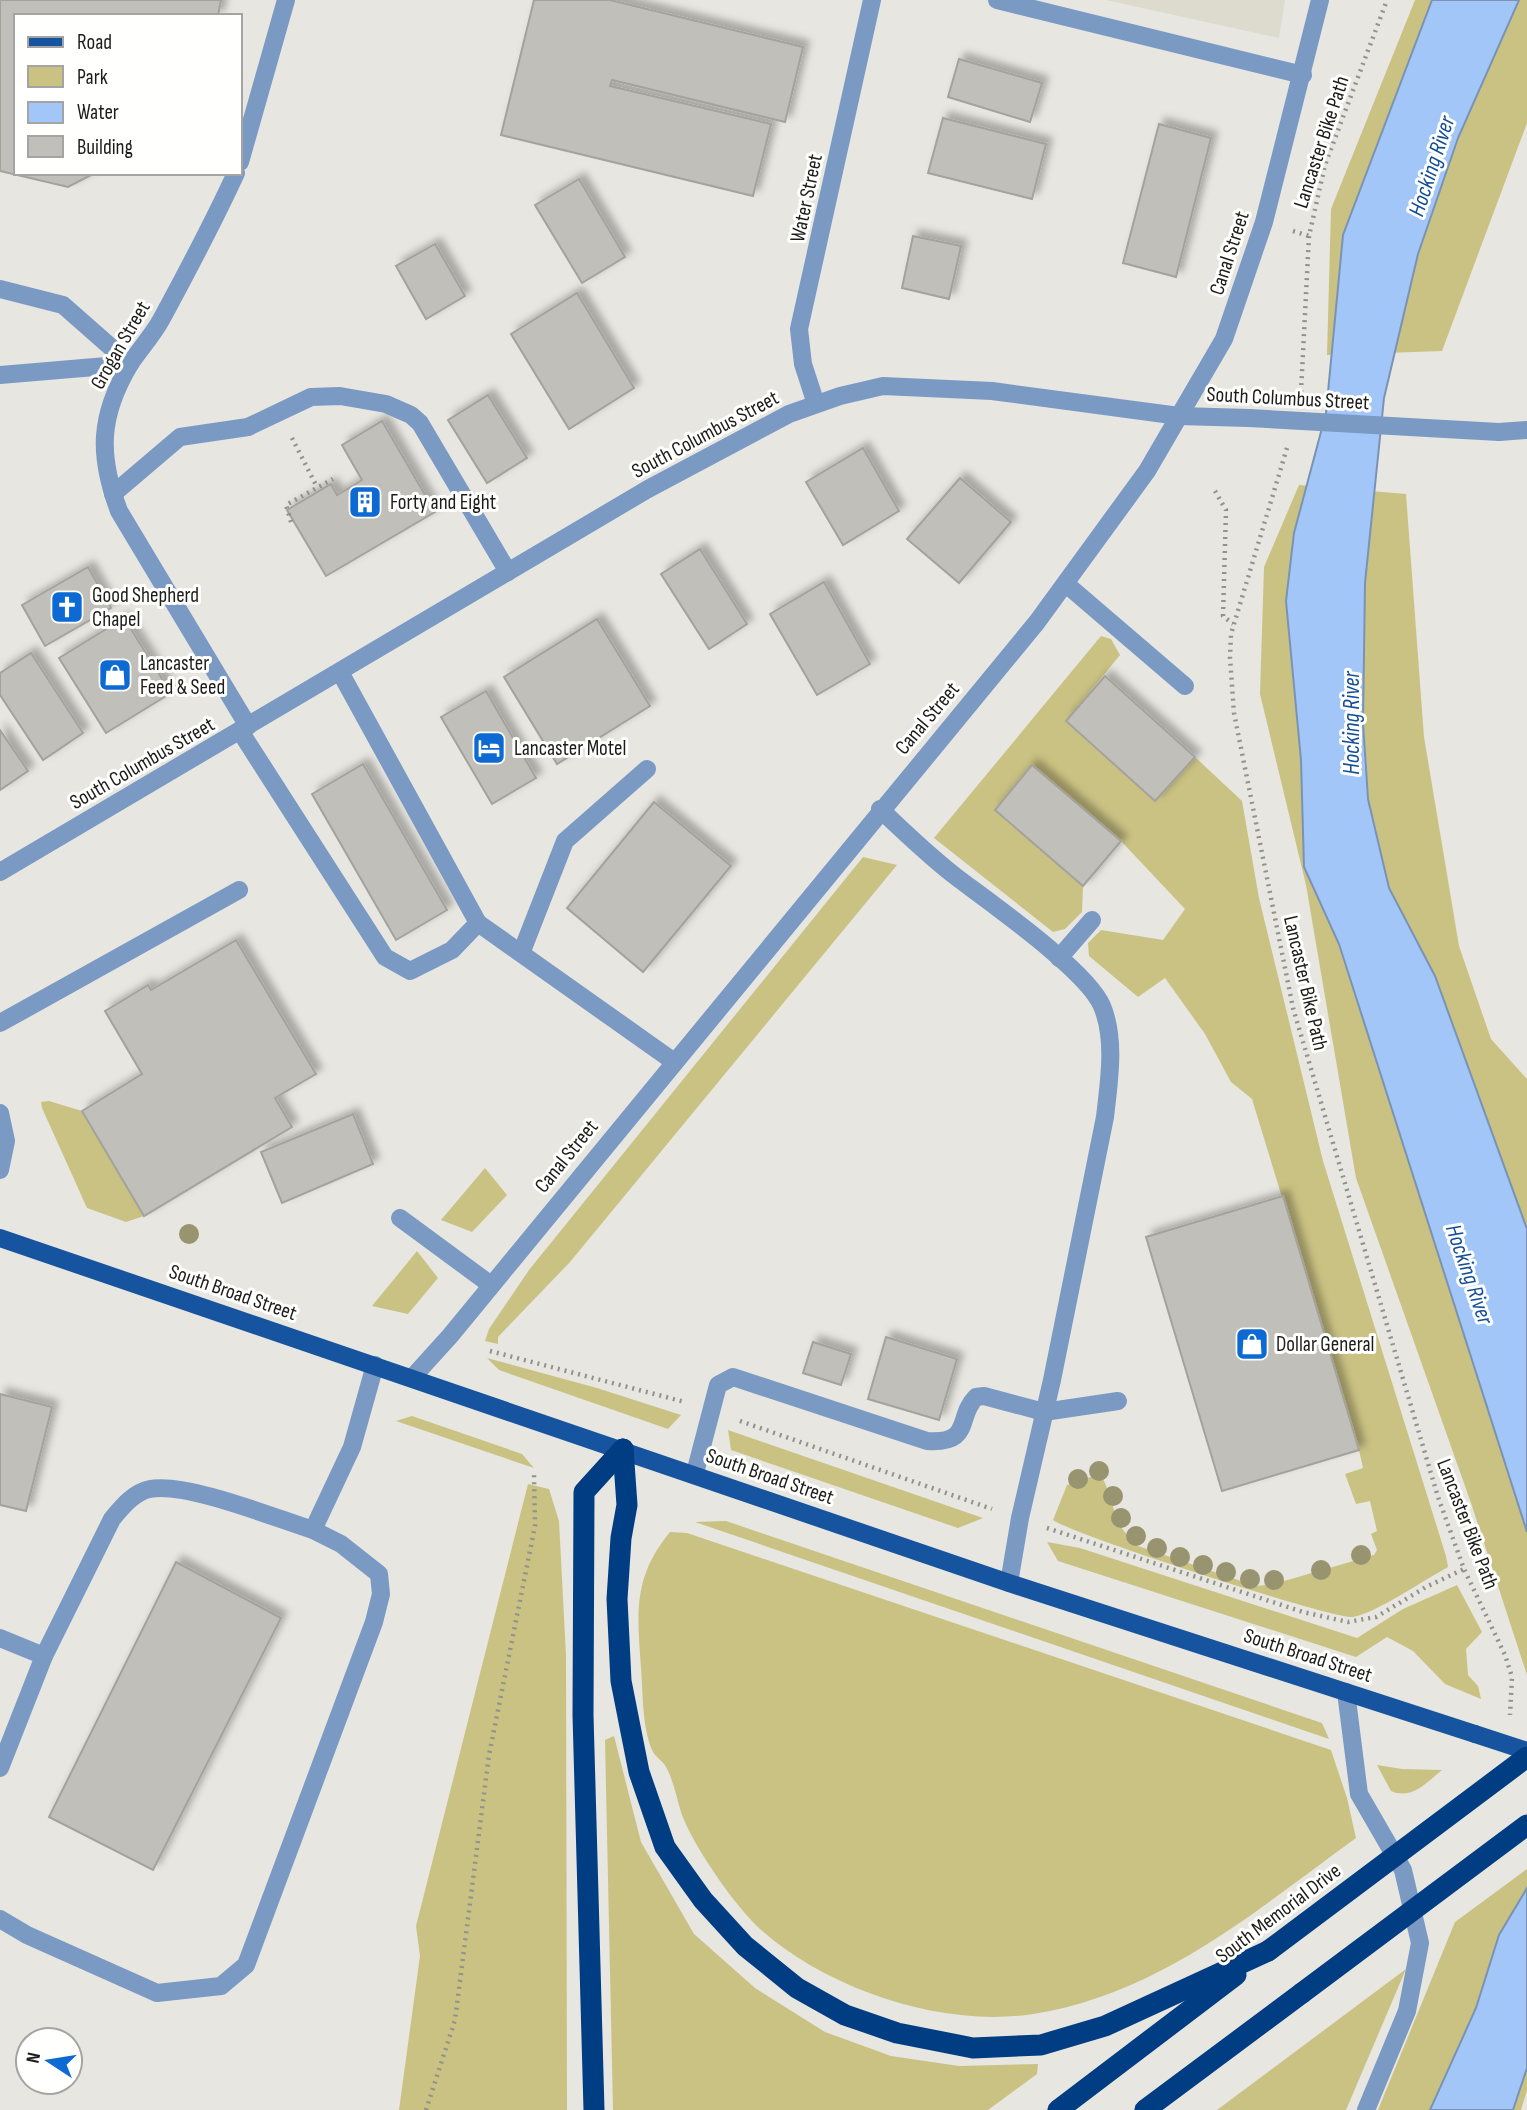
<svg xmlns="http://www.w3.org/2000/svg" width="1527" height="2110" font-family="'Sofia Sans Condensed',sans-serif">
<defs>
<filter id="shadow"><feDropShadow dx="6" dy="-6" stdDeviation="3.5" flood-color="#0004"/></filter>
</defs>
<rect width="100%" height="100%" fill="#e7e6e0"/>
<path fill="#dcdbcd" d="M1106,0H1285L1279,38Z"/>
<g fill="#cac283">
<path d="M1415,0H1527V123L1442,351L1327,355L1331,209Z"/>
<path d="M1299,485L1406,494L1424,737L1459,946L1491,1039L1527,1079V1675L1471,1503L1356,1178L1306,885L1260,694L1264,567Z"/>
<path d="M1101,636L1111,639L1120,655L1066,721L1154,801L1195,757L1242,801L1259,898L1323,1161L1446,1556L1448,1567C1424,1580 1378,1612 1353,1617C1335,1620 1071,1534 1053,1520L1067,1485L1090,1477L1103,1479C1118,1509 1109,1520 1138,1546L1256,1586L1274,1584L1374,1555L1377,1550L1371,1534L1377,1531L1370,1501L1356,1504L1345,1474L1363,1468L1359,1450L1252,1099L1231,1082L1205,1034L1165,978L1138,997L1089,956L1088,943L1101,930L1163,940L1185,909L1121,841L1032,765L995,810L1083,886L1082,912L1065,929L1053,932L934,838Z"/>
<path d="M863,857L897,865L570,1262L498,1337V1344L485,1341L489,1329L529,1270Z"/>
<path d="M49,1101L82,1111L144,1216L126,1222L87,1208L42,1108L41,1102Z"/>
<path d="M485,1168L507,1195L472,1232L441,1220Z"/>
<path d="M417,1251L438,1278L408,1314L372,1306Z"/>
<path d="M487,1358L597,1388L681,1415L668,1429L499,1370Z"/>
<path d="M412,1416L522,1454L534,1468L396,1421Z"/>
<path d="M728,1430L983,1518L958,1528L731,1450Z"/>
<path d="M528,1484L549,1489L559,1521L566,1656L567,2110H399L420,1956L416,1926Z"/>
<path d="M726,1521L1322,1723L1329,1739L695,1522Z"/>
<path d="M670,1532L687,1533L1331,1750L1347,1798L1356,1838C1255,1911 1160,1994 1033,2014C943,2028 828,1990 760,1929C734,1905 698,1852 684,1820C677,1803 675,1783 666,1767C663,1761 655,1757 652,1750C642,1726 643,1693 641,1668C637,1612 633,1577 670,1532Z"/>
<path d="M1047,1542L1080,1548L1357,1638L1403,1609L1457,1585L1482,1632L1466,1649L1468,1675L1478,1686L1481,1699L1445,1684L1413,1651L1387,1637L1356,1657L1058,1561Z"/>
<path d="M614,1736L641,1842L694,1934L755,1988L825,2032L891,2056L959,2066L1038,2064L1037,2074L988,2110H613L605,1740Z"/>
<path d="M1377,1765L1402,1769L1442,1770C1426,1783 1412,1800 1391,1791Z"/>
<path d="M1527,1869V2090L1521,2110H1378L1455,1922Z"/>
<path d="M1406,1969L1346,2110H1217Z"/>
</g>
<g fill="#a2c6f8" stroke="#7a93b5" stroke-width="2">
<path d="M1432,0H1519L1458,138L1418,254L1384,398L1365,583L1363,723L1368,799L1389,888L1435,976L1527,1229V1532L1339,944L1304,867L1301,760L1286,601L1294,533L1326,413L1343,235Z"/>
<path d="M1527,1888V2068L1513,2110H1430L1476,2008L1499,1935Z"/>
</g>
<g fill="#c0bfb9" stroke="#a3a29d" stroke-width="2" filter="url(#shadow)">
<path d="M0,0H221L218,16H16V173H95L68,187L0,171Z"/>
<path d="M534,0H610L803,47L785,122L612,80L610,86L771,124L753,196L501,135Z"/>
<path d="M959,59L1042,83L1030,122L948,97Z"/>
<path d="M943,118L1046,144L1032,199L928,173Z"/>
<path d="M1159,124L1211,138L1176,277L1123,263Z"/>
<path d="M579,179L625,257L582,283L535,205Z"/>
<path d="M913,236L961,246L949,299L902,288Z"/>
<path d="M435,244L465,296L426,319L396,266Z"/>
<path d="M577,293L634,388L569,429L511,334Z"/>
<path d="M488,395L527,458L487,483L448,420Z"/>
<path d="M382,421L435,512L326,576L287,510L331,484L337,495L362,480L342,445Z"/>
<path d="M863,448L899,511L843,545L806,482Z"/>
<path d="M960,478L1011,522L959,583L907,539Z"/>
<path d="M700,549L747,624L709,649L661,574Z"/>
<path d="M88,567L111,608L45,646L22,605Z"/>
<path d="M824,582L870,664L817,695L770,614Z"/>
<path d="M124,618L171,693L106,733L59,658Z"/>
<path d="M597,619L650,706L557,764L504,677Z"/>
<path d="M31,653L83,733L43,760L0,695V673Z"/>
<path d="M1105,676L1195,757L1155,801L1066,721Z"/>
<path d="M486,691L536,778L492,804L441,717Z"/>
<path d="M0,730L28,771L0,790Z"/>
<path d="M363,764L447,910L396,940L312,794Z"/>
<path d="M1032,765L1121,841L1083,886L995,810Z"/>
<path d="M654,802L731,866L643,972L567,908Z"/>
<path d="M236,940L316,1074L275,1098L292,1127L144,1216L82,1111L142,1074L105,1011L148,985L151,990Z"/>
<path d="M353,1114L373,1164L282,1203L261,1152Z"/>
<path d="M1283,1196L1359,1450L1222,1491L1146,1237Z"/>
<path d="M886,1337L957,1359L939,1420L868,1399Z"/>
<path d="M813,1342L851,1354L841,1385L803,1373Z"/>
<path d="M0,1394L52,1407L26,1511L0,1505Z"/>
<path d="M176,1562L281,1618L153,1870L49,1817Z"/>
</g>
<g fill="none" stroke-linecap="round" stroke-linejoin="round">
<g stroke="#92918d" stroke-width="4.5" stroke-dasharray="2 5" stroke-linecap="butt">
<path d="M1293,231L1309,236"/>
<path d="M1301,392L1309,236L1325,165L1387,0"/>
<path d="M292,438L317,487"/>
<path d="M1287,448L1231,634L1230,658L1234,713L1293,1008L1438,1497L1464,1569L1505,1655L1512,1677L1510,1715"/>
<path d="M1215,491L1226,510L1223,616L1233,624"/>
<path d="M291,522L286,505L333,479"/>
<path d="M490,1351L685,1402"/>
<path d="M740,1421L992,1509"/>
<path d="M1047,1528L1303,1612L1348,1622L1376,1617L1426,1587L1464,1569"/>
<path d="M426,2110L455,2020L489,1755L535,1526L534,1475"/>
</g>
<g stroke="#7a99c3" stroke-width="18">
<path d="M997,0L1303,75"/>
<path d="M240,162L286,0"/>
<path d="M236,173C213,223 187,272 161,320C152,336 140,349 130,364C99,416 98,455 119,511L248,726"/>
<path d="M0,289L63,305L130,364"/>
<path d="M0,375L130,364"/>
<path d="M816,404L803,364L799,329L872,0"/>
<path d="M1499,432L1527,430"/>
<path d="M113,494L180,437L248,427L311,397L340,396L386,404L411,415L420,423L508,572"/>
<path d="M1066,584L1185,686"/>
<path d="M240,731L385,957L410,971L452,950L478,923L340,672"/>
<path d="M880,809C904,832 928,855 955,876C989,902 1087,970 1102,1006C1116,1040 1109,1081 1105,1117L1052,1380L1020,1518L1009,1583"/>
<path d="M0,872L648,489L789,414L840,396L883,386L992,391L1179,416L1249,418"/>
<path d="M478,923L673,1061"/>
<path d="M522,951L565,841L647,769"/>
<path d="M1059,958L1092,920"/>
<path d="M0,1023L239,890"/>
<path d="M0,1113L6,1141L0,1170"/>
<path d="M400,1218L491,1285"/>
<path d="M412,1378L450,1336L1037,622L1147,471L1224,339L1264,222L1320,0"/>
<path d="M695,1473L718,1385L733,1377L927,1441C973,1444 956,1417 976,1397L984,1396L1044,1412L1118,1401"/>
<path d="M0,1638L44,1656L0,1768"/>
<path d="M44,1656L112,1519C122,1507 134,1492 150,1489C186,1482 275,1518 313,1530"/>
<path d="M1346,1692L1359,1794L1403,1870L1420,1943L1407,2011L1366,2110"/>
<path d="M0,1919L27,1935L157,1993L221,1986L246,1965L374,1622L381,1594L379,1574L341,1544L313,1530L352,1447L375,1365"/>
</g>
<path stroke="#1754a0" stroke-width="18" d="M0,1238L1009,1583L1475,1734"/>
<g stroke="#003d82" stroke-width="21">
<path d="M623,1449L627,1505L621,1538L617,1599L621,1681L639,1772L665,1847L703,1900L745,1946L797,1988L845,2015L897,2033L973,2048L1041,2045L1105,2026L1268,1951"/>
<path d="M594,2110L583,1715L584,1492L623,1449"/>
<path d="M1058,2110L1236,1975"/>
<path d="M1145,2110L1302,1993"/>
</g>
<path stroke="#7a99c3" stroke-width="18" d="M1249,418L1499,432"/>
<path stroke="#1754a0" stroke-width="18" d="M1475,1734L1527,1751"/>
<g stroke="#003d82" stroke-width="21">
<path d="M1268,1951L1527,1757"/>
<path d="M1302,1993L1527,1825"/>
</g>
</g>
<g fill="#989470">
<circle cx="189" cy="1234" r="10"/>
<circle cx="1099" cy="1471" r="10"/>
<circle cx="1078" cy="1479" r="10"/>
<circle cx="1113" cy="1496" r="10"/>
<circle cx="1121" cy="1518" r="10"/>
<circle cx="1136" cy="1536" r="10"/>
<circle cx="1157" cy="1548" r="10"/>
<circle cx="1361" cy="1555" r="10"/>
<circle cx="1180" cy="1557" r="10"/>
<circle cx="1203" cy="1565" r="10"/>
<circle cx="1321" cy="1570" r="10"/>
<circle cx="1226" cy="1572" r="10"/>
<circle cx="1250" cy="1579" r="10"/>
<circle cx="1274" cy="1580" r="10"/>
</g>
<defs>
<symbol id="building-square" viewBox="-11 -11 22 22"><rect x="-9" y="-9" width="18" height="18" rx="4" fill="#0d6ad3" stroke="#fffffe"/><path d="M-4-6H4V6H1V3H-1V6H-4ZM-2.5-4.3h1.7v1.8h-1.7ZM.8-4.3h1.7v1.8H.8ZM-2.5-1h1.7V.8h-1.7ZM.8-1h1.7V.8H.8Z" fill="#fff"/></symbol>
<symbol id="church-square" viewBox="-11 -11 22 22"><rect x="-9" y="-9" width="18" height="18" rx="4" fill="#0d6ad3" stroke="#fffffe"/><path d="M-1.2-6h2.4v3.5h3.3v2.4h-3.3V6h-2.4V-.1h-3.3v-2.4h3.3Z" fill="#fff"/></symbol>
<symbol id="shop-square" viewBox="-11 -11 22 22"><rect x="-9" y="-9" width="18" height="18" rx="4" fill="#0d6ad3" stroke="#fffffe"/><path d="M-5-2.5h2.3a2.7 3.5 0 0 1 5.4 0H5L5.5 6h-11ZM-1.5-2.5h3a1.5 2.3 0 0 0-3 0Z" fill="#fff"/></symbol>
<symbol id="hotel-square" viewBox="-11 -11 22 22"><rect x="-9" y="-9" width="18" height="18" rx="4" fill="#0d6ad3" stroke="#fffffe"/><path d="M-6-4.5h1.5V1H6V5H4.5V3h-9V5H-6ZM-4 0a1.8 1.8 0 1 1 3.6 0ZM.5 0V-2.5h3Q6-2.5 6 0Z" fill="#fff"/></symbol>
</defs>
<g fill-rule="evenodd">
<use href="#building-square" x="346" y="483" width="38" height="38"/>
<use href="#church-square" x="48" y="588" width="38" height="38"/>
<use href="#shop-square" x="96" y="656" width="38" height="38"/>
<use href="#hotel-square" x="470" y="729" width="38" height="38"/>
<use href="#shop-square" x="1233" y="1325" width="38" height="38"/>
</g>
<g text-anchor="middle" stroke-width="6" stroke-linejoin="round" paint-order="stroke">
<g font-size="21" fill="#1c1c1a" stroke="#fffffe">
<text transform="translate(1321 142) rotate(-72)" y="7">Lancaster Bike Path</text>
<text transform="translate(806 198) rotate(-78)" y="7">Water Street</text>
<text transform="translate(1229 253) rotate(-72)" y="7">Canal Street</text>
<text transform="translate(120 345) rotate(-60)" y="7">Grogan Street</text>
<text transform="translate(1288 398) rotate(3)" y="7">South Columbus Street</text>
<text transform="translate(705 434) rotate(-28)" y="7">South Columbus Street</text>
<text transform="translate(927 718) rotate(-50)" y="7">Canal Street</text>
<text transform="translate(142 763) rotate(-30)" y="7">South Columbus Street</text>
<text transform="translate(1306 983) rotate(77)" y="7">Lancaster Bike Path</text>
<text transform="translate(566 1156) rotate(-51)" y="7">Canal Street</text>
<text transform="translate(233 1292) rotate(19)" y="7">South Broad Street</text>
<text transform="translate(770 1476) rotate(19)" y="7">South Broad Street</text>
<text transform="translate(1468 1524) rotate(69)" y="7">Lancaster Bike Path</text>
<text transform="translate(1308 1655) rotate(18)" y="7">South Broad Street</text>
<text transform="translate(1278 1913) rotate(-37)" y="7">South Memorial Drive</text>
</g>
<g font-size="21" fill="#1c1c1a" stroke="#fffffe" text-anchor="start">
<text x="390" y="509">Forty and Eight</text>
<text x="92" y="602">Good Shepherd<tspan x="92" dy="24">Chapel</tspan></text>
<text x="140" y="670">Lancaster<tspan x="140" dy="24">Feed &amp; Seed</tspan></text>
<text x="514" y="755">Lancaster Motel</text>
<text x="1276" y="1351">Dollar General</text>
</g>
<g font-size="23" font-style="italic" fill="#144e96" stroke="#fffffe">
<text transform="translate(1431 166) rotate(-72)" y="8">Hocking River</text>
<text transform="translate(1351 723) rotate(-90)" y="8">Hocking River</text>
<text transform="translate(1470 1274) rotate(71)" y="8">Hocking River</text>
</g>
</g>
<rect x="14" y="14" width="228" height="161" fill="#fffffe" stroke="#a4a4a3" stroke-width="2"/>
<rect x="28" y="37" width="35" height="10" fill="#1754a0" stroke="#a4a4a3" stroke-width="2"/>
<text x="77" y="49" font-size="21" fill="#1c1c1a">Road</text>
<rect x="28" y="66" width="35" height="21" fill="#cac283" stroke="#a4a4a3" stroke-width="2"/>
<text x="77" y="84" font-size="21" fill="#1c1c1a">Park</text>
<rect x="28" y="102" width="35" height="21" fill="#a2c6f8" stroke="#a4a4a3" stroke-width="2"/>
<text x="77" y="119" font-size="21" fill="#1c1c1a">Water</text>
<rect x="28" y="136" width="35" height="21" fill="#c0bfb9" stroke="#a4a4a3" stroke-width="2"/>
<text x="77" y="154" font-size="21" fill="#1c1c1a">Building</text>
<g transform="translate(49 2061) rotate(282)"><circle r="33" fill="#fffffe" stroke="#a4a4a3" stroke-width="2"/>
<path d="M0-5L12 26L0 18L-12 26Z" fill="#0d6ad3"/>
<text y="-10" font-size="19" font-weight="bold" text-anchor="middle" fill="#1c1c1a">N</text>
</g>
</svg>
